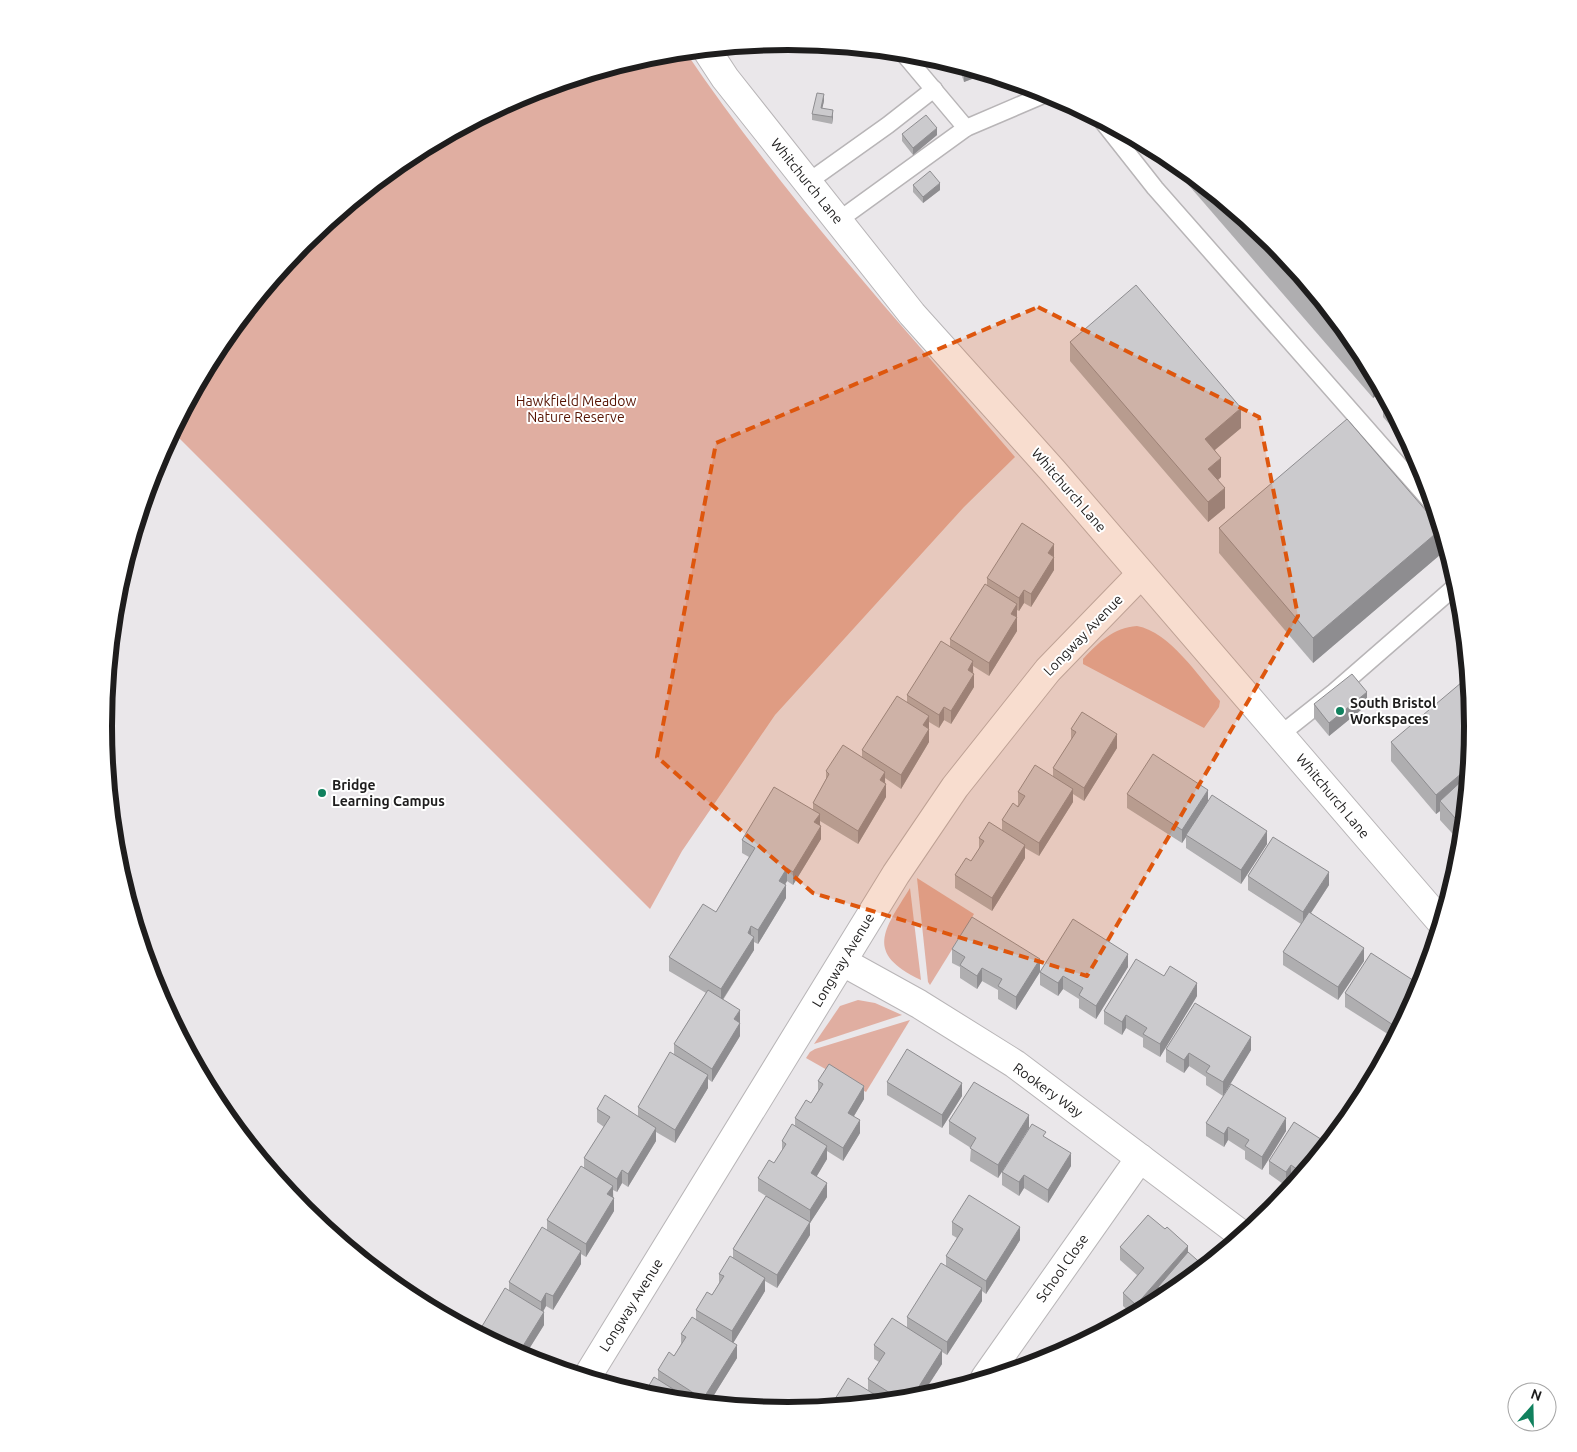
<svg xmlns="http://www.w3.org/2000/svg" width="1577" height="1452" font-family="Ubuntu,sans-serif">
<rect width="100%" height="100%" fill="#eae7ea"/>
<g fill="#e0aea1">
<path d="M685,51C783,196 902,325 1015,457L964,507L775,715L682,851L650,909L173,432L219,345L305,242L408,157L527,93L655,54Z"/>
<path d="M1137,626C1170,632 1198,676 1220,701L1219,707L1204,728L1083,664V659C1099,642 1113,628 1137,626Z"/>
<path d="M917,878L974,914L930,985L928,982Z"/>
<path d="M910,888L921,980C864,953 884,930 910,888Z"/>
<path d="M858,1000L875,1003L902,1015L814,1044L840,1006Z"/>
<path d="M910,1020L866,1092L806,1058L810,1052L815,1049Z"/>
</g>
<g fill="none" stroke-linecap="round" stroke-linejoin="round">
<defs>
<g id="lane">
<path d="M903,53L966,128"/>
<path d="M1103,122L1155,188L1433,504"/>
<path d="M808,182L888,125L934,89"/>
<path d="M839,220L966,128L1048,93"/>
<path d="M1281,734L1334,692L1458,584"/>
</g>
<g id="street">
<path d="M843,962L919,1004L1015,1064L1242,1235"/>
<path d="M587,1377L896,874L955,787L1048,670L1141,574"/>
<path d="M985,1378L1140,1158"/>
</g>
<path id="secondary" d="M706,49L725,78L912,314L1053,471L1441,922"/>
</defs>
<use href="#lane" stroke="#b8b5b7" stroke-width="19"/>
<use href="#street" stroke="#b8b5b7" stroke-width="30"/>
<use href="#secondary" stroke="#b8b5b7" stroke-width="30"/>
<use href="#lane" stroke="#fff" stroke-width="16"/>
<use href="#street" stroke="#fff" stroke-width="28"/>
<use href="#secondary" stroke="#fff" stroke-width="28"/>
</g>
<g fill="#afaeb0">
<path d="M958,65L985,74L964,82Z"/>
<path d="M824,101L822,108L833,117L832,124L812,120V114Z"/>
<path d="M902,134L937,135L913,155L902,141Z"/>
<path d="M1159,151L1169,157L1273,242L1358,346L1382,391L1373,398Z"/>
<path d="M913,185L940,190L923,203L913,192Z"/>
<path d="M1070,342L1241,428L1215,450L1221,477L1218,480L1225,508L1208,522L1070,361Z"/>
<path d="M1383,393L1416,454L1383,417Z"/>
<path d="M1219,528L1441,530V554L1313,663L1219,553Z"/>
<path d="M1054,556V570L1031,607L1024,603L1019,611L1017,610V631L989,676L973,666L974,687L951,724L944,720L939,728L929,722V742L901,789L885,778L886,797L858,844L820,821L821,839L793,885L787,881L785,885L786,898L758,944L754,942V950L723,1000L740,1022V1036L712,1082L708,1079V1088L675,1143L656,1132V1141L628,1187L622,1183L617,1192L613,1190L614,1211L586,1257L581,1254V1264L553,1310L546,1306L543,1312L544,1325L524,1357L478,1333L509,1291V1282L547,1230V1220L584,1167V1158L604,1127L597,1122V1109L638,1116V1107L674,1054V1044L706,993L669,971V957L716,912L749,857L742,853V840L813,809V803L826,779V771L862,757V750L907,702V695L950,646V639L987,586V578Z"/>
<path d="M1314,704L1367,705L1329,736L1314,718Z"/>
<path d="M1473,726L1462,844L1440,820V811L1436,814L1391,761V742Z"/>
<path d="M1071,729L1117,748L1084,801L1073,794V802L1039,856L1025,848V858L992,911L955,888V875L971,861L979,849V838L1002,830V820L1018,805V792L1053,777V768L1071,740Z"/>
<path d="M1127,794L1208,801L1267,844L1241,884L1186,848V837L1182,843L1127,808Z"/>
<path d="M1248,876L1329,885L1311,913L1364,961L1338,1000L1283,965V952L1301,924L1248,890Z"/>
<path d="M952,949L1040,972L1016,1010L998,999V990L982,981L977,989L960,978V967L952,963Z"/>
<path d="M1128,967L1096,1019L1079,1008V999L1063,989L1058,996L1040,985V972Z"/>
<path d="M1421,988L1394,1038L1345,1007V993Z"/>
<path d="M1197,996L1160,1057L1143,1047V1038L1126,1028L1122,1035L1104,1024V1011Z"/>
<path d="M1166,1049L1251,1050L1223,1096L1206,1085V1077L1189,1066L1184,1073L1166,1062Z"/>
<path d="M818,1081L864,1099L854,1116L860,1133L843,1161L827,1151V1159L816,1177L827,1197L810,1223V1235L777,1288L765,1281V1291L733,1343L737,1358L709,1403L655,1398L658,1380V1370L674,1356L681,1344V1334L696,1320V1310L712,1295L719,1283V1274L733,1259V1249L766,1196L758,1191V1178L774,1163L782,1151V1141L795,1126V1118L811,1103L818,1091Z"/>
<path d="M887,1082L962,1096L942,1128L887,1095Z"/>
<path d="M949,1121L1029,1128L998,1178L970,1161L971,1148L949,1134Z"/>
<path d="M1206,1123L1286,1131L1262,1170L1245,1159V1151L1228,1140L1224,1147L1206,1136Z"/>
<path d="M1046,1138L1071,1166L1048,1203L1024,1188L1019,1196L1002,1185V1172Z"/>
<path d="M1327,1143L1296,1182L1291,1179L1286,1186L1269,1174V1161Z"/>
<path d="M1148,1215L1169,1296L1159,1301L1158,1300V1293L1144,1308L1133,1315L1123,1306V1293L1137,1275L1120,1260V1247Z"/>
<path d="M952,1222L1020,1240L986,1294L982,1291V1301L947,1355L942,1352V1364L920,1398L830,1407L868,1390V1379L879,1362L874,1359V1345L907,1328V1317L946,1266V1256L957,1238L952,1235Z"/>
</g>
<g fill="#8e8d90">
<path d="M964,67L985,74L964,82Z"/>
<path d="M824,94V101L821,114V108Z"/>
<path d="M833,110V117L832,124V117Z"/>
<path d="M937,128V135L913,155V148Z"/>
<path d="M940,183V190L923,203V197Z"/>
<path d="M1373,373L1382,391L1373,398Z"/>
<path d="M1241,408V428L1205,458V439Z"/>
<path d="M1221,458V477L1208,489V469Z"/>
<path d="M1225,488V508L1208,522V502Z"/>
<path d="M1441,529V554L1313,663V638Z"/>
<path d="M1054,544V557L1048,553Z"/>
<path d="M1054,557V570L1031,607V594Z"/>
<path d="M1024,590V603L1019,611V598Z"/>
<path d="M1017,604V618L1011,614Z"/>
<path d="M1017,617V631L989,676V663Z"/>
<path d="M973,661V674L968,670Z"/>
<path d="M974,674V687L951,724V711Z"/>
<path d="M1367,692V705L1329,736V723Z"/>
<path d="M944,707V720L939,728V715Z"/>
<path d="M929,716V729L923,725Z"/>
<path d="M929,729V742L901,789V775Z"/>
<path d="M1117,734V748L1084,801V788Z"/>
<path d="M1469,767L1467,788L1440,801V811L1436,814V795Z"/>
<path d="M885,772V785L880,780Z"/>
<path d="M886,784V797L858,844V831Z"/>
<path d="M1073,789V802L1039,856V843Z"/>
<path d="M1208,790V803L1186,835V837L1182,843V830Z"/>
<path d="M820,814V827L814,822Z"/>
<path d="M821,826V839L793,885V872Z"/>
<path d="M1267,831V844L1241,884V870Z"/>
<path d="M1025,845V858L992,911V898Z"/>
<path d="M787,868V881L779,894V881Z"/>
<path d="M1329,872V885L1303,925V912Z"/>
<path d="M786,885V898L758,944V930Z"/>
<path d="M751,926V940L748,933Z"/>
<path d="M754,937V950L721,1002V989Z"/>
<path d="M1364,948V961L1338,1000V987Z"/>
<path d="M1128,954V967L1096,1019V1006Z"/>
<path d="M1040,959V972L1016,1010V997Z"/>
<path d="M982,968V981L977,989V976Z"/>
<path d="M1063,976V989L1058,996V983Z"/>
<path d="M1197,983V996L1160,1057V1044Z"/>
<path d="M740,1010V1023L734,1019Z"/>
<path d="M1126,1015V1028L1122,1035V1022Z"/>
<path d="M740,1023V1036L712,1082V1069Z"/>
<path d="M1251,1037V1050L1223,1096V1082Z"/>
<path d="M1189,1053V1066L1184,1073V1060Z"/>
<path d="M708,1075V1088L675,1143V1130Z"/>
<path d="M962,1083V1096L942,1128V1115Z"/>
<path d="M864,1086V1099L848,1126V1113Z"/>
<path d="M1029,1115V1128L998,1178V1165Z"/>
<path d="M1286,1118V1131L1262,1170V1157Z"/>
<path d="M860,1120V1133L843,1161V1148Z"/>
<path d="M1228,1127V1140L1224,1147V1134Z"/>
<path d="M656,1128V1141L628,1187V1174Z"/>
<path d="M827,1146V1159L811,1186V1173Z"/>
<path d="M1071,1153V1166L1048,1203V1190Z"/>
<path d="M1291,1165V1179L1286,1186V1172Z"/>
<path d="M622,1170V1183L617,1192V1179Z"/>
<path d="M1024,1175V1188L1019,1196V1182Z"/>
<path d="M827,1183V1197L810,1223V1210Z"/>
<path d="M613,1186V1199L607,1194Z"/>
<path d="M614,1198V1211L586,1257V1244Z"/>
<path d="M810,1222V1235L777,1288V1275Z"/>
<path d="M1020,1227V1240L986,1294V1281Z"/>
<path d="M1188,1246V1259L1158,1287V1293L1144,1308L1136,1313V1305Z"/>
<path d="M581,1251V1264L553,1310V1296Z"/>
<path d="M765,1278V1291L732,1345V1331Z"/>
<path d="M982,1288V1301L947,1355V1342Z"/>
<path d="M546,1293V1306L541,1315V1302Z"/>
<path d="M544,1312V1325L524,1357L518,1354Z"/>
<path d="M737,1345V1358L709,1403L703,1402V1399Z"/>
<path d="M942,1350V1364L920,1398L911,1399Z"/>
</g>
<g fill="#cbcacd" stroke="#8e8d90">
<path d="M817,93L824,94L821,108L833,110L832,117L812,114Z"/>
<path d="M926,115L937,128L913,148L902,134Z"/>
<path d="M930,171L940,183L923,197L913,185Z"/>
<path d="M1257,229L1273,242L1356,343Z"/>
<path d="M1136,285L1241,408L1205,439L1221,458L1208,469L1225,488L1208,502L1070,342Z"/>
<path d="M1347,419L1440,527L1441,529L1313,638L1219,528Z"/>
<path d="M1022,523L1054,544L1048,553L1054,557L1031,594L1024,590L1019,598L987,578Z"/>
<path d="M985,584L1017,604L1011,614L1017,617L989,663L950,639Z"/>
<path d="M941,641L973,661L968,670L974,674L951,711L944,707L939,715L907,695Z"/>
<path d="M1352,674L1367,692L1329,723L1314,704Z"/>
<path d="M1468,677L1473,726L1469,767L1436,795L1391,742Z"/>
<path d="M897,696L929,716L923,725L929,729L901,775L862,750Z"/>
<path d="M1082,712L1117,734L1084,788L1053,768L1076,732L1071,729Z"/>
<path d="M843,745L885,772L880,780L886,784L858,831L813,803L829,774L826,771Z"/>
<path d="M1153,754L1208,790L1182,830L1127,794Z"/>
<path d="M1035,765L1073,789L1039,843L1002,820L1013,803L1018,807L1025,796L1018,792Z"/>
<path d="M1468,775L1463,827L1440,801Z"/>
<path d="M774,787L820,814L814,822L821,826L793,872L787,868L779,881L786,885L758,930L751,926L748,933L754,937L721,989L669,957L703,904L716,912L755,848L742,840Z"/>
<path d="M1212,795L1267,831L1241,870L1186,835Z"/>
<path d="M989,822L1025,845L992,898L955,875L966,858L971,861L984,841L979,838Z"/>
<path d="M1273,837L1329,872L1303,912L1248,876Z"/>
<path d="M1309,912L1364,948L1338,987L1283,952Z"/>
<path d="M972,917L1040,959L1016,997L998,986L1002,979L982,968L977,976L960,965L965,957L952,949Z"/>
<path d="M1073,919L1128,954L1096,1006L1079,995L1083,988L1063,976L1058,983L1040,972Z"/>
<path d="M1371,953L1422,986L1399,1029L1345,993Z"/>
<path d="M1136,959L1164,976L1170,966L1197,983L1160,1044L1143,1034L1147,1028L1126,1015L1122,1022L1104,1011Z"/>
<path d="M708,990L740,1010L734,1019L740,1023L712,1069L674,1044Z"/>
<path d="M1195,1003L1251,1037L1223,1082L1206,1072L1210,1066L1189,1053L1184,1060L1166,1049Z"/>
<path d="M907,1049L962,1083L942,1115L887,1082Z"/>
<path d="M670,1052L708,1075L675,1130L638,1107Z"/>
<path d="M829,1064L864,1086L848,1113L860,1120L843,1148L795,1118L806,1100L811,1103L823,1084L818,1081Z"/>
<path d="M974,1082L1029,1115L998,1165L970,1148L976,1138L949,1121Z"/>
<path d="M1231,1084L1286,1118L1262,1157L1245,1146L1249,1140L1228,1127L1224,1134L1206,1123Z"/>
<path d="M605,1095L656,1128L628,1174L622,1170L617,1179L584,1158L610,1117L597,1109Z"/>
<path d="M1294,1122L1327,1143L1298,1179H1297L1301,1172L1291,1165L1286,1172L1269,1161Z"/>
<path d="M792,1124L827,1146L811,1173L827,1183L810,1210L758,1178L769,1160L774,1163L786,1144L782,1141Z"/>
<path d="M1032,1124L1046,1132L1043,1136L1071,1153L1048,1190L1024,1175L1019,1182L1002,1172Z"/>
<path d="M581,1166L613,1186L607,1194L614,1198L586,1244L547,1220Z"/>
<path d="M969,1195L1020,1227L986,1281L946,1256L963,1229L952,1222Z"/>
<path d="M766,1196L810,1222L777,1275L733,1249Z"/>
<path d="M1148,1215L1165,1229L1167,1227L1188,1246L1136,1305L1123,1293L1144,1268L1120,1247Z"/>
<path d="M542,1227L581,1251L553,1296L546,1293L541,1302L509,1282Z"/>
<path d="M1188,1252L1204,1266L1169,1295L1158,1287Z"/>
<path d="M730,1256L765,1278L732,1331L696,1310L707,1292L712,1295L724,1276L719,1274Z"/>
<path d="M941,1263L982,1288L947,1342L907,1317Z"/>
<path d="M505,1288L544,1312L518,1354L478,1333Z"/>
<path d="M692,1317L737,1345L703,1399L658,1370L669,1352L674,1356L686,1337L681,1334Z"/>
<path d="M892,1318L942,1350L911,1399L901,1400L868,1379L885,1353L874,1345Z"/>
<path d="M654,1377L692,1401L655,1398L644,1394Z"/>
<path d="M848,1378L885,1401L830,1407Z"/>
</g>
<path fill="#de560d" fill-opacity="0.2" stroke="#de560d" stroke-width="4" stroke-dasharray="10 6" stroke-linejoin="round" d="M1038,307L1259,417L1298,616L1087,976L813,893L657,757L716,443Z"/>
<g fill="#11815e" stroke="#fff" stroke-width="2">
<circle cx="1340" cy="711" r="5"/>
<circle cx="322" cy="793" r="5"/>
</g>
<g text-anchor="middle" stroke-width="4" stroke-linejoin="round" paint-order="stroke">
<g font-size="14" fill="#1e1d1d" stroke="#fff">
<text transform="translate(807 181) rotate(51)" y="5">Whitchurch Lane</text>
<text transform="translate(1069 490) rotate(49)" y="5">Whitchurch Lane</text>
<text transform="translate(1083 635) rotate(-46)" y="5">Longway Avenue</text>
<text transform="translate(1333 796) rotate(50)" y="5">Whitchurch Lane</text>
<text transform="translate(843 960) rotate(-59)" y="5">Longway Avenue</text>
<text transform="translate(1048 1090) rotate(36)" y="5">Rookery Way</text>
<text transform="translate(1062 1268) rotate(-55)" y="5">School Close</text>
<text transform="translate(631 1305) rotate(-58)" y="5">Longway Avenue</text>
</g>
<g font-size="14" fill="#561302" stroke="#fff">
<text x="576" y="406">Hawkfield Meadow<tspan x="576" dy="16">Nature Reserve</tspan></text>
</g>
<g font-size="14" font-weight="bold" fill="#1e1d1d" stroke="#fff" text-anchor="start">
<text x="1350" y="708">South Bristol<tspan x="1350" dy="16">Workspaces</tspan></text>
<text x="332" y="790">Bridge<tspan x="332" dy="16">Learning Campus</tspan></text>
</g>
</g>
<path d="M0 0H1577V1452H0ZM112 726a676 676 0 1 1 1352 0a676 676 0 1 1-1352 0Z" fill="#fff" fill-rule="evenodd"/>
<path fill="none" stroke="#1e1d1d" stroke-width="6" d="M112 726a676 676 0 1 1 1352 0a676 676 0 1 1-1352 0Z"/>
<g transform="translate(1532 1407) rotate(20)"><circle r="24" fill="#ffffff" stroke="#a5a5a5"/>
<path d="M0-4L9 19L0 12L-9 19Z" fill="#11815e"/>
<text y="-8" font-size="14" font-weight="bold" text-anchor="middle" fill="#1e1d1d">N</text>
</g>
</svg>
